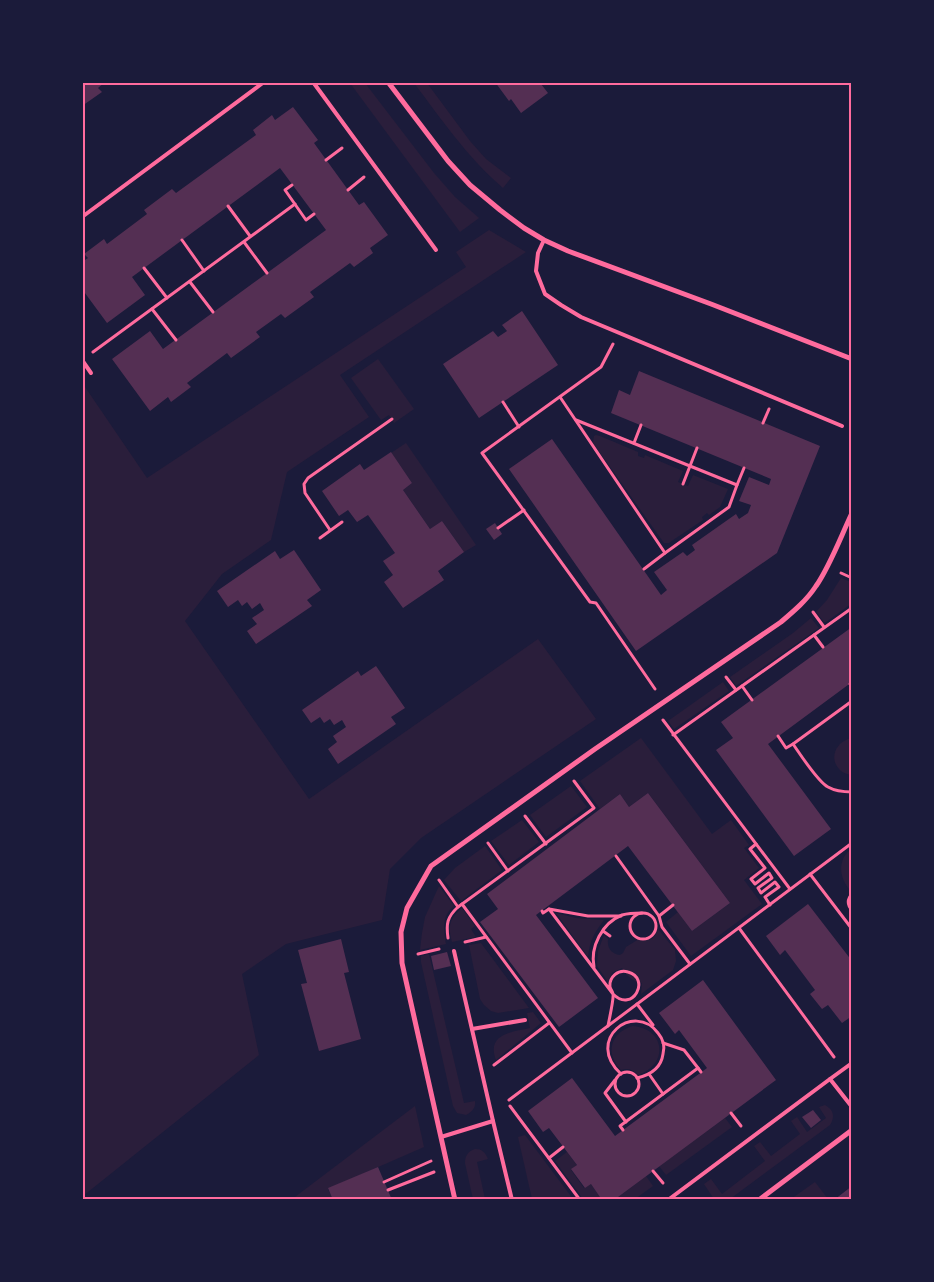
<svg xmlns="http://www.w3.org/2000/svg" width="934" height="1282" font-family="'Space Grotesk',sans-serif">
<rect width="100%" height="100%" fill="#1b1b3a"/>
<g fill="#2a1e3b">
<path d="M350,83H365L434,173L455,197L479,218L460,232Z"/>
<path d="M414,83H427L470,141L486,159L511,178L503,188C467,157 442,120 414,83Z"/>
<path d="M489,230L526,252L340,375L369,417L287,472L271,540L222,574L185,621L309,799L538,639L596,719L421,838L390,869L382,920L286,944L242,974L259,1055L83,1196V384L147,478L466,267L456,252Z"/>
<path d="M378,359L414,409L394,423L389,415L381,420L351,378Z"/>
<path d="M596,435L600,436L638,452V456L644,458L645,455L683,471L678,482L688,486L693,475L728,489L720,507L709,515L707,513L702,517L703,520L673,540L669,543H664L593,443L594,436Z"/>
<path d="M406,443L476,545L464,552L442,521L430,529L403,490L412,483L391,453Z"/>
<path d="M841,578L851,582V604L826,622H824L816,612L827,600Z"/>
<path d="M811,618L819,628L736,686L730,677L793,633Z"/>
<path d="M723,682L729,691L674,729L668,721Z"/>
<path d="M641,738L712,834L731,820L749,845L744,848L759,868L744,880L762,904L691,956L666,922L678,912L692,931L730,903L648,793L629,807L620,794L600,809L580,781Z"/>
<path d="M848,739H851V775C847,774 843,773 840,770C829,759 835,744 848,739Z"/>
<path d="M571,786L587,807L546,837L530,815Z"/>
<path d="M522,820L539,842L509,865L491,841Z"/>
<path d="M485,846L502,870L461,901L444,880L455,868Z"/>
<path d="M851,849L852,890H850C839,878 837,860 851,849Z"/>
<path d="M439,886L454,906C441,916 444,930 446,944L420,950L422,933L425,917Z"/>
<path d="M462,908L475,926L471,929L476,937L452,942C448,926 449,919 462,908Z"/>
<path d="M556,913L576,918L604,920C594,933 590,940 588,957Z"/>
<path d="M658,929L675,950L676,961L673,970L641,994L642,983C632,981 627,976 622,968L612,973L608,982L597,966L598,951L604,935L608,939C607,948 611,954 620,955L623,953L626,947L639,939C650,941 653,941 658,929Z"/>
<path d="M481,943L529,1008L498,1013L491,1011L484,1005L480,999L469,945Z"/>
<path d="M429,954L464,1103L475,1101C476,1108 472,1112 466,1115L457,1113L453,1106L421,962V956Z"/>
<path d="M533,1012L541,1023L496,1060C486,1034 512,1032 530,1028L527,1013Z"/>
<path d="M632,1026C665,1028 670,1064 638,1075C632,1069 628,1068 621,1070C605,1053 610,1034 632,1026Z"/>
<path d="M825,1105C834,1110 835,1117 830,1125L730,1199H714L704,1184L711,1179L722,1194L765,1161L754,1146L760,1142L771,1156L800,1134L791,1121L797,1117L807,1132L826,1118L819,1107Z"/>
<path d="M415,1106L424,1147L328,1189L333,1199L291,1200Z"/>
<path d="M725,1118L732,1127L666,1175L659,1166Z"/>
<path d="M525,1135L573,1199H532L518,1137Z"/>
<path d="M475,1149C482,1149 485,1152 488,1159L477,1162L485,1199H473L465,1163C465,1156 468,1151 475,1149Z"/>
<path d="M567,1152L577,1165L571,1170L584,1188L591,1184L602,1199H583L555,1161Z"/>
<path d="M646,1176L653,1186L635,1199L614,1200Z"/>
<path d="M815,1182L828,1199H791Z"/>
</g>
<g fill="#542f53">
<path d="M82,82H105L98,88L102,92L82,106Z"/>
<path d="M495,82H543L541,84L548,93L521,113L511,99L509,101Z"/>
<path d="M293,107L318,140L314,143L359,205L364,202L388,235L370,248L373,253L354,267L350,263L310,292L314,297L285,318L281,314L256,332L260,337L231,358L227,353L187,383L191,387L171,402L168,397L150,411L112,359L150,331L163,349L326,230L280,168L132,277L145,295L107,323L82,289V262L88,258L84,254L104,239L107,244L147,214L144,210L172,189L176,193L256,135L253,130L272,115L275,120Z"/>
<path d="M522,311L558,365L479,418L443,364L493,331L498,337L507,331L502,325Z"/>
<path d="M639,371L820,446L777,553L636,651L509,469L552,439L661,595L667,590L654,572L683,552L687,556L695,550L692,545L736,514L739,519L748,513L751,505L739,501L749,477L769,485L771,479L611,413L619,390L630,395Z"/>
<path d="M391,452L412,483L403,490L430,529L442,521L464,552L438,571L444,580L403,608L384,582L393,575L383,561L395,553L368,515L357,522L348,510L339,516L322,491L360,464L364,470Z"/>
<path d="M495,523L502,534L494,540L486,529Z"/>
<path d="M294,550L321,590L307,600L312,606L256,644L247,631L257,624L252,618L264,610L260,603L252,609L247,602L242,606L238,600L228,607L217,591L275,551L280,559Z"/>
<path d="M852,627V682L768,744L831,829L794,856L716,750L733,738L721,722Z"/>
<path d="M376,666L405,708L391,717L396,724L338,764L328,749L337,742L333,736L346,727L342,720L334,725L330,719L324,723L320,717L311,723L302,710L358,671L361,676Z"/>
<path d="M648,793L730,903L692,931L628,846L536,915L598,998L559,1027L480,922L498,909L487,894L620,794L629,807Z"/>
<path d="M808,904L852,961V1016L842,1023L828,1005L822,1009L810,994L815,990L785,950L780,955L766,936Z"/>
<path d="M341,939L349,972L344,973L361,1039L319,1051L301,984L307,983L298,950Z"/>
<path d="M447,952L451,966L434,970L431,956Z"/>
<path d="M703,980L776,1080L614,1200H602L591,1184L585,1188L571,1169L577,1165L549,1128L543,1132L528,1111L572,1078L615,1136L707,1068L679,1030L675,1034L659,1013Z"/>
<path d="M813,1110L821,1120L811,1128L802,1117Z"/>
<path d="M378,1167L392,1200H333L328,1188Z"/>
<path d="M852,1186V1200H834Z"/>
</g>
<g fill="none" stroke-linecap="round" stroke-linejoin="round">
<g stroke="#ff6b9d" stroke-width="3">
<path d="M326,160L342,148"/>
<path d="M292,185L285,190L306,220L314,214"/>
<path d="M348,190L364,177"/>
<path d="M228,206L250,236"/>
<path d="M182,240L204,271"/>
<path d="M244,242L267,273"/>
<path d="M144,268L167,298"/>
<path d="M190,282L213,312"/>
<path d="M152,309L176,340"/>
<path d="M613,344L601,367L482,453L590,602L596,603L655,689"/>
<path d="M93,352L295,204"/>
<path d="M560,397L665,553L644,569"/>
<path d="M503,402L519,427"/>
<path d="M576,420L737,485L729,507L665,553"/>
<path d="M763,423L769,409"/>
<path d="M634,443L641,425"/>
<path d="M683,484L697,448"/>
<path d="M737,485L744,468"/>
<path d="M498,528L524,510"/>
<path d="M330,530L305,493L304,484L308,478L392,419"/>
<path d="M320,538L342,522"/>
<path d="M841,573L852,578"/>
<path d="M813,612L824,627"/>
<path d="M814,635L823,647"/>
<path d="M726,677L736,690"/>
<path d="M850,684L852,686"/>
<path d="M742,686L752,700"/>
<path d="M852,701L793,744C800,754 818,782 828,787C835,791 844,792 852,792"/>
<path d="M663,720L790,889"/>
<path d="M673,735L852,608"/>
<path d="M778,736L786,748L793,744"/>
<path d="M525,816L546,844"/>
<path d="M488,843L508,871"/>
<path d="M756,844L750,849L765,868L751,879L755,884L769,873L772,878L758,888L761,893L775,882L779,887L765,897L770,905"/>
<path d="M616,856L659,916L662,927L690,964"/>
<path d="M810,874L852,929"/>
<path d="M439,880L458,907L594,808L574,781"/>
<path d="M852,894C847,899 847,905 852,910"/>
<path d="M462,904L572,1053"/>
<path d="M542,911L543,913L549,909"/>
<circle cx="643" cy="926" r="13"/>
<path d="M659,916L673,905"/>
<path d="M739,928L834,1057"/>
<path d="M603,931L610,936"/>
<path d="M448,938C446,924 447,917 458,907"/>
<path d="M465,942L486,937"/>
<path d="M418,954L439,949"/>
<path d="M594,967C590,947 602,923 622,915C629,913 635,913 642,913"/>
<path d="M637,1004L653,1025"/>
<path d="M608,1026C609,1020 614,999 613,994C613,992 611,990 610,987C609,977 618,969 628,972C651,978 633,1014 613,994L549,909L588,916H621"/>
<path d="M663,1043L684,1050L698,1068"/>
<path d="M494,1065L549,1023"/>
<circle cx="627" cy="1084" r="12"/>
<path d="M621,1074C584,1040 634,1001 658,1033C663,1039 665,1047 663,1054C661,1069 650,1075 637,1078"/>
<path d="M649,1074L663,1094"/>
<path d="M615,1080L605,1093L626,1122"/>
<path d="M509,1100L852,843"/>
<path d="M510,1106L580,1200"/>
<path d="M731,1113L741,1126"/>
<path d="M623,1130L620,1126L698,1068L701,1072"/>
<path d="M549,1158L563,1147"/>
<path d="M653,1171L663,1183"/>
<path d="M384,1182L431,1161"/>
<path d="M388,1190L434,1172"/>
</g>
<g stroke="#ff6b9d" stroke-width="4">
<path d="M313,82L436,250"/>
<path d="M82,217L264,82"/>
<path d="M544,240L538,253L536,271L545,294L561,305L581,317L842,426"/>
<path d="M82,360L91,373"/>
<path d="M454,951L493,1121"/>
<path d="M472,1029L525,1020"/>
<path d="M852,1063L830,1079L852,1107"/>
<path d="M441,1137L493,1121L512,1200"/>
<path d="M668,1200L830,1079"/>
</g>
<g stroke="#ff6b9d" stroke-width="5">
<path d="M388,82L448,161L470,185L500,210L524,228L544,240L568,251L711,304L852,359"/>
<path d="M455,1200L402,963L401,932L407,908L431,866L595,749L781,622C794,611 807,600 816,586C830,566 841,536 852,513"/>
<path d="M759,1200L852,1130"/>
</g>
</g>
<rect width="934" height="1282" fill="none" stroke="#1b1b3a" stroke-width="168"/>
<rect x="84" y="84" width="766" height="1114" fill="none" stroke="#ff6b9d" stroke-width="2"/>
</svg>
